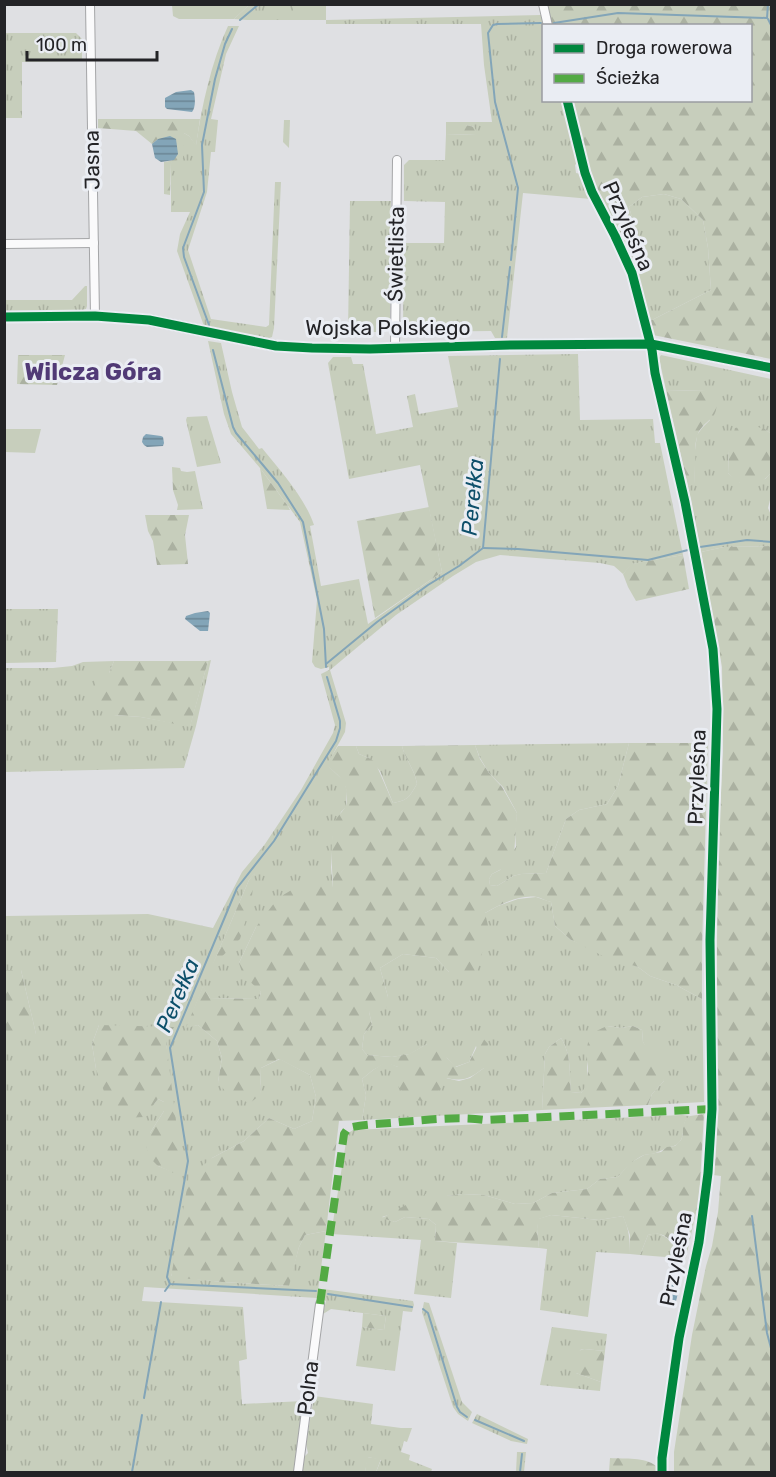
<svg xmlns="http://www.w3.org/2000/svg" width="776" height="1477" font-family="Rubik,sans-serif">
<defs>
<pattern id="grass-tufts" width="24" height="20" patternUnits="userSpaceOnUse" patternTransform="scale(1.5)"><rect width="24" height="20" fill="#c7cebc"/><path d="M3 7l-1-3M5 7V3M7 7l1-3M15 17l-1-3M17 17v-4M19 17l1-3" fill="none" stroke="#abb1a1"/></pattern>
<pattern id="forest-firs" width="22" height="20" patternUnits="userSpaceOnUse" patternTransform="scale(1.5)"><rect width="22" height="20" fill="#c7cebc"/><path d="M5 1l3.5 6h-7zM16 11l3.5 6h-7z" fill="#abb1a1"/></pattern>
<pattern id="water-rules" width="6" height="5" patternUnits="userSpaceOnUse" patternTransform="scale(1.5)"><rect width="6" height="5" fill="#83a5b8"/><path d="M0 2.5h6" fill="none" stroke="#6b8695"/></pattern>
</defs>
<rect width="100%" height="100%" fill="#dfe0e3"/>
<g fill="url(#grass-tufts)" fill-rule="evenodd">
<path d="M249,5H293V20H247L234,19Z"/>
<path d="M541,15L544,26V100L564,101L579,161L575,165L576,173L581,174L591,199L523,193L507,338H495L491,331L406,332L403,328L404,243H444L445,202L404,201V165L409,160H445L446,134L476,135L474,127L466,125V122H492L484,65L481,24H326V20Z"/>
<path d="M228,26H239L226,54L211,119L218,120L215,152H211L207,192L188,250L211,319L266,327L269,325L275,182H281L274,328L272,337L269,338L204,326L177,251L180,234L190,212H171V163L184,133L189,136L196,145C202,105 211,63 228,26Z"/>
<path d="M5,33H76L82,39V61L22,62V118H5Z"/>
<path d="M284,120H290L289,148L283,142Z"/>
<path d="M664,194L681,199L703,220L708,248L711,290L648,322L628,257L637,250V235L629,207L642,197Z"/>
<path d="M350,201H391L390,328L386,332H348Z"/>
<path d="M85,286H87V306L86,309L83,310L57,311V312L5,311V300H72Z"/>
<path d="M208,341L221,343L232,392L242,427L259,449L262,448C280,470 305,498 314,525L310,526L321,586L359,579L368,624L442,572L420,465L349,479L328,363L333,357H351L353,364H363L376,434L413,427L407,396L415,394L419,414L458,407L448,356L578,354L580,420L653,419L655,443H660L683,555L632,564L623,574L614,566L600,563L500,555L476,562L453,576L396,615L330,670L346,723L345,732L327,765L344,781L347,791L346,807L341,812L333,835L331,867L333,888L256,927L239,963L261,992L259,999L210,998L203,987L187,1027L198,1025L217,1041L222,1058L218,1082L260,1094L261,1068L280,1059L310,1075L316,1097L312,1121L294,1129L269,1118L244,1141L212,1158L171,1276L222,1282L288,1286L299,1247L305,1235L326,1231L317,1298L144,1287L142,1301L243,1307L247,1359L239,1361L242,1404L303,1401V1410L295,1472H5L4,1034H36L21,970H5V916L148,914L213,928L242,872L265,844L301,790L333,733L335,725L321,674L329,670V667L321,669L315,667L312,662L317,600L300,522L260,468L231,434L224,414ZM255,873L213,964L249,880ZM99,1025L166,1042L176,1173L158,1166L150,1133L164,1111V1102L158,1099L154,1104L96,1069L92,1044Z"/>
<path d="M661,355L771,379V434L765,429L729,451L728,473L740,483L765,479L771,473V496L768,508L771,515V546L724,547L701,552L688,486L694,484L695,450L697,435L702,428L710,420L706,391L666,390L659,358Z"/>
<path d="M207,416L221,463L197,467L186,420L187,417Z"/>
<path d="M181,471L187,472L195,471L203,509L177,510L178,505L173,490L178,489L180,485Z"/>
<path d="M5,609H58L56,662L5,663Z"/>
<path d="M211,660L196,726L184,768L5,772L4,668H53L72,666L83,662L114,661L109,673L114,715L141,717L190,726L208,661Z"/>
<path d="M629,743L618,786L607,804L579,810L566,819L546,873L521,874L513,876L497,886L490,885L489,879L492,874L500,870L516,847L515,831L517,813L503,787L489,773L480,758L475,745Z"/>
<path d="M356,746H402C405,759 415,770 417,784C409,797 409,800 393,803L380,771L369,758L359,754Z"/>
<path d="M536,897L551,902L555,926L571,940L638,967L650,976L676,985L702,999L704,1102L648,1105L652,1094L664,1081L643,1042L642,1030L633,1026L621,1028L607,1026C603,1033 589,1054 588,1061C584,1075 595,1078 581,1093L571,1092C569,1073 572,1056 561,1038L549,1047L545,1054L542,1110L362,1120L366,1095L362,1079L373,1070L386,1062L398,1067L459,1081L470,1078L484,1068L476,1046L469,1062L455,1067L447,1058L427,1044L410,1054L392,1057L367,1055L362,1049L364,1034L372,1024L369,1012L388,997L380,968L403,954L436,958L449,972L485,913L498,906L518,899Z"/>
<path d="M682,1115L690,1116C679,1123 688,1138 676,1145C673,1147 670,1146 667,1148C664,1149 661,1151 658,1152C654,1154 649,1154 644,1155C633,1160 626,1168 618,1177L600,1179L587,1189L552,1193L533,1203L515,1204L484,1195L462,1194L447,1196L382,1217L395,1222L405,1217L429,1219L436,1225L435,1241L457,1243L451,1298L414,1294L421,1240L331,1234L347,1136L350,1132L353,1130Z"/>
<path d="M551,1215L599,1220L623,1216C629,1229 630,1240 630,1254L596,1252L588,1317L540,1310L547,1249L539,1248L537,1229L538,1219Z"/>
<path d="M655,1233C669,1236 675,1244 678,1258L640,1255L648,1235Z"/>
<path d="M323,1289L413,1301L414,1305L412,1312L403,1311L395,1371L356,1366L362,1327L384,1330L386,1316L331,1309L323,1314L326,1301L322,1299Z"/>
<path d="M424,1302L429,1303L462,1402L472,1412L468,1421L458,1414L453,1407L422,1312Z"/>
<path d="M552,1327L607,1334L605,1351L584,1349L580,1350L576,1373L601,1382L600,1391L540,1385Z"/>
<path d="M314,1396L373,1404L371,1424L401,1428H412L407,1442L404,1441L401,1452L410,1455L409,1460L432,1469L431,1472H376L381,1460L368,1457L365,1472H301L303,1458L308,1453L306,1444Z"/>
<path d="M477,1414L528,1439L527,1444L511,1441L472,1423Z"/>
<path d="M517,1452H526L524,1472H516Z"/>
</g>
<g fill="url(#forest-firs)">
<path d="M545,5H771V359L653,335L648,322L711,290L708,248L703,220L681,199L664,194L642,197L629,207L637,235V250L628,257L588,173L569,101L750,100V26L550,25Z"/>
<path d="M98,119H200L196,146L189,136L184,133L183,158L171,163L170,195L164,194V162L174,160L158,139L152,144L136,131L98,128Z"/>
<path d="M446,122H466V125L474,127L476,130V135L446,134Z"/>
<path d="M18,355H65L57,385L17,384Z"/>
<path d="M666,390L706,391L715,396C722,422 702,418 697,437C694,446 696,456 695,465C695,472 694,478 694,485L688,486Z"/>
<path d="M750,425L765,429L771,434V473C763,482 752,489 740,483C736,482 732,476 728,473L729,451L735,428Z"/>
<path d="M172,467L180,468C183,474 181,484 178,490H173Z"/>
<path d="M260,468L288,506L290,510L267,509Z"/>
<path d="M429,507L442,572L375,618L357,521Z"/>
<path d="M145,515H189L185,535L188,564L157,565L153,541L148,531Z"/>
<path d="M771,546V1472H674V1452L692,1335L706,1266L712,1246L718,1212L721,1176L713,1175L715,1121L718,853L723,752L722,667L701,552L724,547Z"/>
<path d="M683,555L689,589L636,601L628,587L623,574L631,564Z"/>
<path d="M114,661H208L190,727L141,717L114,715L94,709L95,678L109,673Z"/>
<path d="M629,743H708L702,947V999L676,985L650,976L638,967L603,956L571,940L555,926L551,902C546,901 541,898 537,897C519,894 500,905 485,913L489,930L475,976L469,983L449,972L436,958L403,954L380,968L388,997L386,1008L369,1012L372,1024L364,1034L362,1049L367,1055L392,1057L409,1054L427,1044H441L447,1058L456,1067L469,1062L482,1037L488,1044L484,1068C470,1078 465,1082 447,1078L441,1089L423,1101L408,1099L398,1086V1067L386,1063L373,1070L362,1079L366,1095L362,1120L339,1121L326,1231L305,1235L299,1247L289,1286L222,1282L171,1277L189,1177L212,1158L244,1141L269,1118L294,1129L312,1121L316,1097L310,1075L279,1059L261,1068L260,1095L250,1103L229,1096L218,1082L222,1058L217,1041L198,1025L186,1028L203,986L210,998L259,999L261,992L243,975L239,963L256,927L278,898L295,888L321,882L333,887C332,866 330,846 334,825C335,818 340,815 344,809C347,805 347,801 347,796C347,781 337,774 326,765L338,746H356L359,754L369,758L375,762L393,803C409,800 409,797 417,784C415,770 405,759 402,746L475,745L480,759L489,773L502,787L517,813L514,855L509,865L492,874L489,879L490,885L497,886L513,876L521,874L546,873L566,819L579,810L607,804L618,786Z"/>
<path d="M255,872L251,903L240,939L212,966L249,880Z"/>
<path d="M4,970H21L36,1034H5Z"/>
<path d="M99,1025L174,1027L166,1042L179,1144L176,1174L158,1166L149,1157L146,1146L150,1133L164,1111V1102L158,1099L144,1117L124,1118L111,1111L96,1069L92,1044Z"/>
<path d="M607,1026L621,1028L633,1026L642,1030L643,1042L648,1049H657L661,1055L664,1081L652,1094L648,1105L542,1110L545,1054L549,1047L561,1038C572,1056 569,1072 571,1092L581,1093C598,1075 577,1049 594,1033C597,1030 603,1028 607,1026Z"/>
<path d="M704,1114L699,1199L686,1258H678C675,1242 665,1230 648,1235L640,1255L630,1254V1235L623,1216L599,1220L551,1215L539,1219L537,1229L539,1248L435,1241L436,1225L429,1219L405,1217L395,1222L382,1218L437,1188L447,1196L462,1194L484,1195L515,1204L533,1203L552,1193L587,1189L600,1179L618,1177L630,1163L644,1155L661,1152L667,1147L675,1146L681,1140L683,1134V1126L686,1119L690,1116Z"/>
<path d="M363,1313L386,1316L384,1330L362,1327Z"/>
<path d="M584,1349L605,1351L601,1382L576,1373C572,1366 574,1359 578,1351Z"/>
<path d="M367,1457L381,1459L376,1472H365Z"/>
<path d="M610,1458C625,1459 645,1457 656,1466V1472H609Z"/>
</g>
<g fill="#c7cebc">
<path d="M172,5V4L249,5L234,19H179L173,16Z"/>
<rect x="293" y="5" width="33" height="15"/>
<path d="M5,429H41L35,453L5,452Z"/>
</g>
<g fill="url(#water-rules)">
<path d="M191,90L194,92C195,98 196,107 192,112L167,109L165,107V98L176,92Z"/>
<path d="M170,136L176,139L178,154L174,160L161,162L155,158L152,144L158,139Z"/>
<path d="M146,434L161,436L163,437L164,443L163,446L147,447L144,445L142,442L143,437Z"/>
<path d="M208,611L210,613L208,631H200L185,619L186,616L195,613Z"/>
<path d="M672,1278L675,1280C677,1287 679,1293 676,1301L670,1299L669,1288L666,1284L669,1279Z"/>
</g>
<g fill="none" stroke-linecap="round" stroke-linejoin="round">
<g stroke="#83a5b8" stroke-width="2">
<path d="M768,19L772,27"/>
<path d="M240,20L259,4"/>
<path d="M554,23L618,13L767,18L768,4"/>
<path d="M511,260L518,188L495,102L488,33L493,25L497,24L541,23"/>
<path d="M209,325L184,257L183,248L204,192L202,145L215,79L225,44L232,29"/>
<path d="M502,337L510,267"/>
<path d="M213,350L233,427L236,433L278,483L303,522L324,629L326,667"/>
<path d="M700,547L747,540L772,542"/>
<path d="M483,548L518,549L648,560L688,550"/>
<path d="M326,664L377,622L428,585L459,566L483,548L500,359"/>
<path d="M752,1216L767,1333L772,1352"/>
<path d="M165,1291L170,1284"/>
<path d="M316,1291L170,1284L167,1277L188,1161L170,1048L173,1041L237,888L274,841L336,741L340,728V721L327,677"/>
<path d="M328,1294L412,1307"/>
<path d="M423,1309L428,1313L457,1407L460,1412L467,1417"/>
<path d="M144,1398L161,1302"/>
<path d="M475,1420L524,1441"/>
<path d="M132,1472L142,1415"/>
<path d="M520,1472L522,1454"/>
</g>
<defs>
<g id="minor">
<path d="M90,4L95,316"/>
<path d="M543,4L548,26"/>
<path d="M567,100L585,173L592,192L615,236L632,273L652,350L655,373L685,502L713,649L717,709L716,744L710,940L712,1109L708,1173L699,1242L679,1338L662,1458V1472"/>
<path d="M4,244L94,243"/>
<path d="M395,348L397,160"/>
<path d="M298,1472L320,1304"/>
</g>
<path id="tertiary" d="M4,317L95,316L149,320L276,346L312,348L370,349L510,345L651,344L772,368"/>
</defs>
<use href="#minor" stroke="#a4a5a7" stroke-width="10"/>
<use href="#tertiary" stroke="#a4a5a7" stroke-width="12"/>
<use href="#minor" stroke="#fafafb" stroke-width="8"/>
<use href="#tertiary" stroke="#fafafb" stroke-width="10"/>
<path stroke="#53aa44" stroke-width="8" stroke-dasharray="15 8" stroke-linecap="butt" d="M320,1304L344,1134L348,1128C364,1124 383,1124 400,1122C428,1120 457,1116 485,1120L712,1109"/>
<defs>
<g id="cycleway">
<path d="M567,100L585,173L592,192L615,236L632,273L652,350L655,373L685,502L713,649L717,709L716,744L710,940L712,1109L708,1173L699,1242L679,1338L662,1458V1472"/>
<path d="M4,317L95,316L149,320L276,346L312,348L370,349L510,345L651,344L772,368"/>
</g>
</defs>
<use href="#cycleway" stroke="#eaedf3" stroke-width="13"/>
<use href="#cycleway" stroke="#00873e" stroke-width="9"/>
</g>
<g text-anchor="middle" stroke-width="6" stroke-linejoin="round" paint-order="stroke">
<g font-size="21" fill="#232326" stroke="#eaedf3">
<text transform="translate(92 160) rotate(-91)" y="7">Jasna</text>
<text transform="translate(628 226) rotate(66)" y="7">Przyleśna</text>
<text transform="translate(396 254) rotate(-89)" y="7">Świetlista</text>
<text x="388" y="335">Wojska Polskiego</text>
<text transform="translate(697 777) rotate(-88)" y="7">Przyleśna</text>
<text transform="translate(676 1259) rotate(-79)" y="7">Przyleśna</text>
<text transform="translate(308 1388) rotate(-83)" y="7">Polna</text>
</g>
<g font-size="22" font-style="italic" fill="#0d4f6a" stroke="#eaedf3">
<text transform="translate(472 497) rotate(-85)" y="8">Perełka</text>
<text transform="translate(177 995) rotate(-67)" y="8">Perełka</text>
</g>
<g font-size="24" font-weight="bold" fill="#513a76" stroke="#eaedf3">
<text x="93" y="380">Wilcza Góra</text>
</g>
</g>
<rect width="776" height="1477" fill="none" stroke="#232326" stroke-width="12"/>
<rect x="542" y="24" width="210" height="78" fill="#eaedf3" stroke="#9a9ca1" stroke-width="1.5"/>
<rect x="554" y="44" width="30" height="9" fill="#00873e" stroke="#9a9ca1" stroke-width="1.5"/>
<text x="596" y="54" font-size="18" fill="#232326">Droga rowerowa</text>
<rect x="554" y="74" width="30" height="9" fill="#53aa44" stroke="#9a9ca1" stroke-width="1.5"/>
<text x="596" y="84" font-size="18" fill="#232326">Ścieżka</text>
<path d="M27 51v9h130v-9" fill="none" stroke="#232326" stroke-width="3"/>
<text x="36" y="51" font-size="18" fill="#232326" stroke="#eaedf3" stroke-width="4.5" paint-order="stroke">100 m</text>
</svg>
